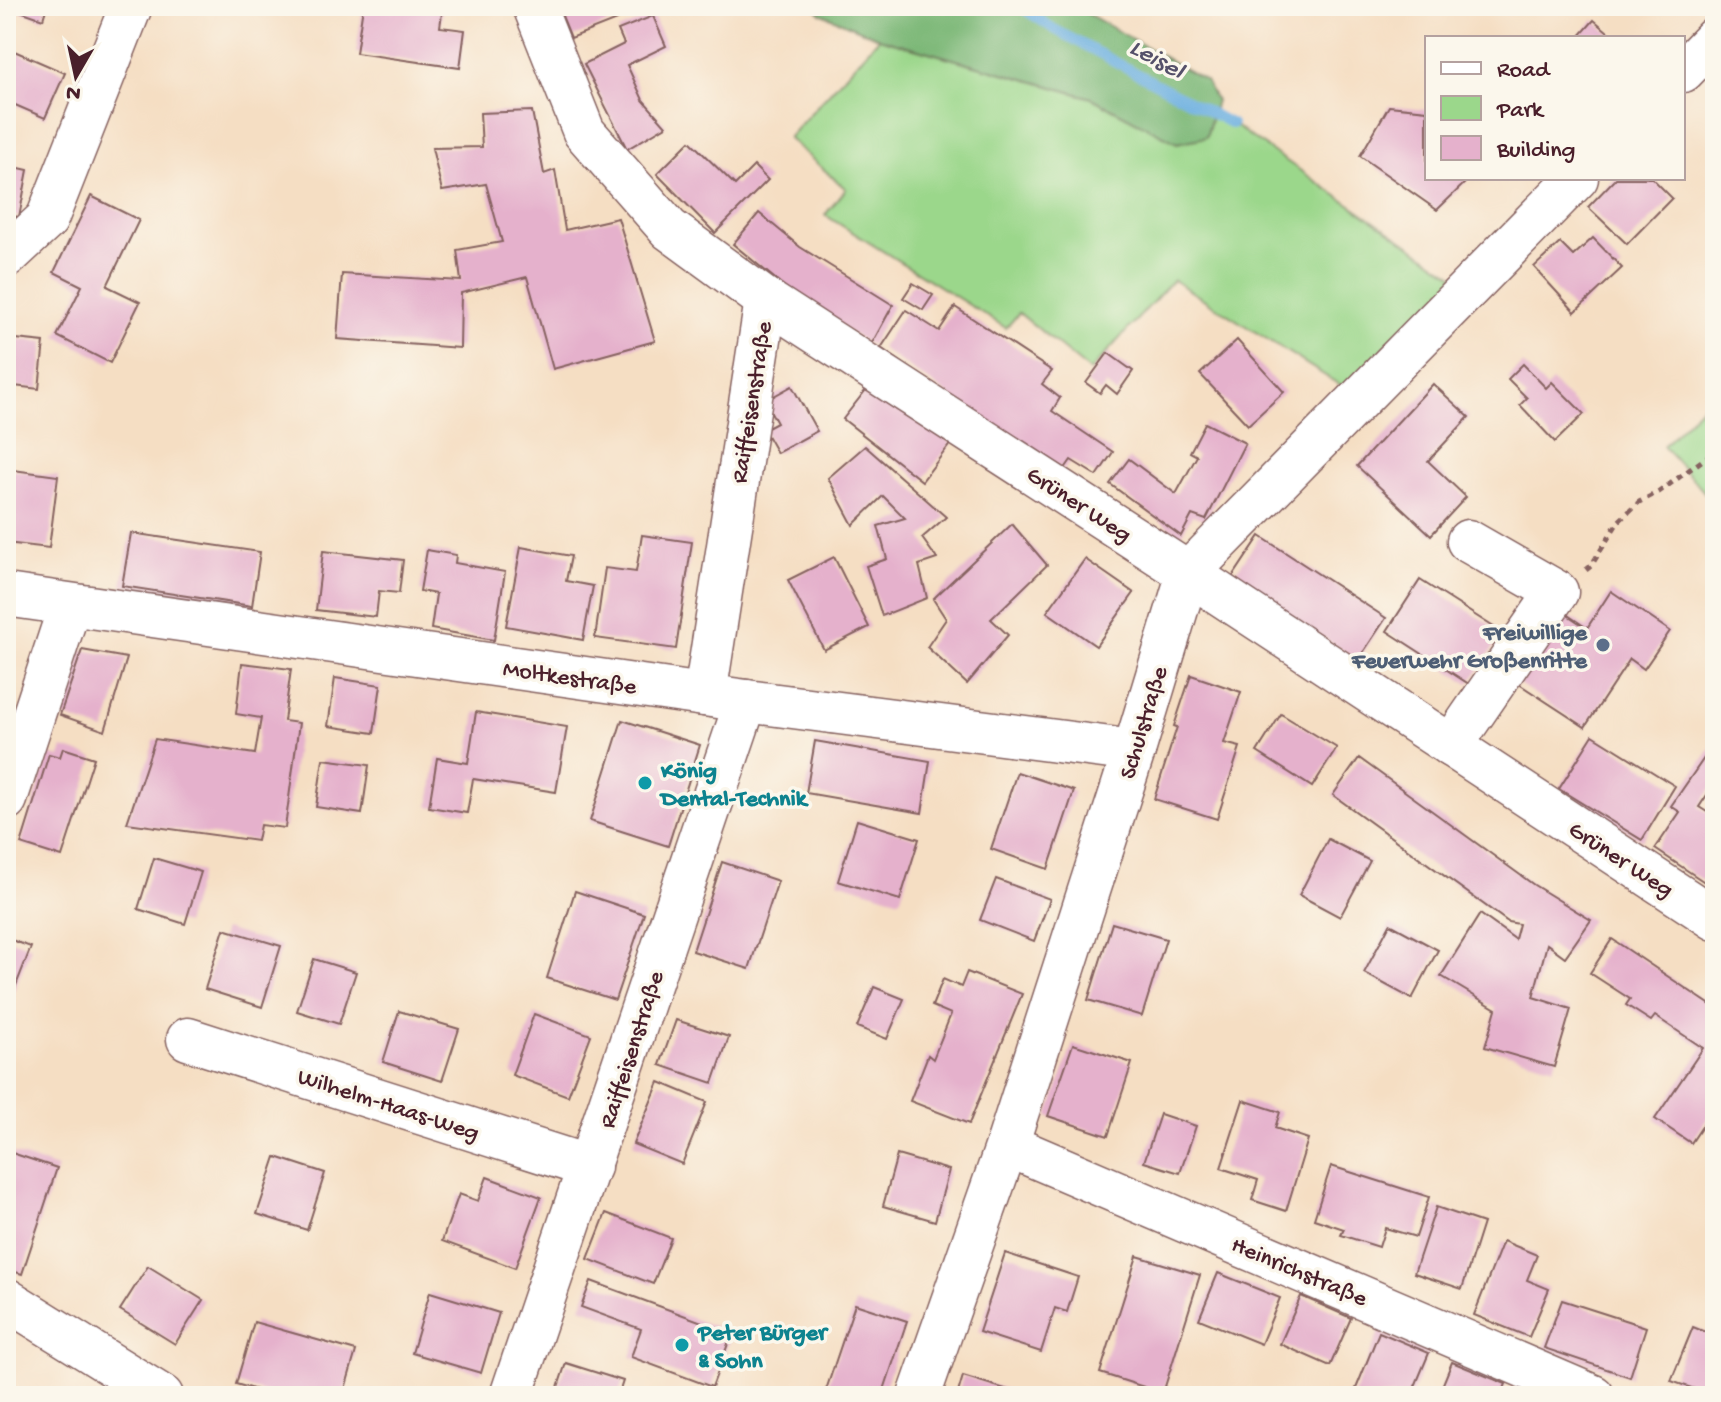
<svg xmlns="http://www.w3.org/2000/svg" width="1721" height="1402" font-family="'Gochi Hand',sans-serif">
<rect width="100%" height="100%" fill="#fbf7ec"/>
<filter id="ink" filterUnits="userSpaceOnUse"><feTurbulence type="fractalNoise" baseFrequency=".0125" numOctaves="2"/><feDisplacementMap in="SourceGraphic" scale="16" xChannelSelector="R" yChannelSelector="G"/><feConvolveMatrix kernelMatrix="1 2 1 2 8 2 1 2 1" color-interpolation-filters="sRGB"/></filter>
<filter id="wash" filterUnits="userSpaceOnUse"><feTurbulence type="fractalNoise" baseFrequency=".006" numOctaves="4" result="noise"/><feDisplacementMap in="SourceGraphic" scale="32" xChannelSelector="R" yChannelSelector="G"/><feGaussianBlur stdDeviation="1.8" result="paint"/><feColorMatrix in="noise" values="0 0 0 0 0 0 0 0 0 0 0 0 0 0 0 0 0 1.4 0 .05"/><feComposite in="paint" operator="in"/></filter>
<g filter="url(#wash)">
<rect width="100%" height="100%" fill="#f5dec3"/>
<g fill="#9bd78b" stroke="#727b5b" stroke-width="2">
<path d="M879,38L1092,98L1177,143L1206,137L1213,113L1232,124L1458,278L1343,387L1173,280L1090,371L1019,313L1006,328L825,215L846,189L788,138Z"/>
<path d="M1715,393V504L1663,446Z"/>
</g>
<path fill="#7cb877" stroke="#636c51" stroke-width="2" d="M814,6H1074L1206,81L1216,101L1206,137L1177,143L1092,98L879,38L820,13Z"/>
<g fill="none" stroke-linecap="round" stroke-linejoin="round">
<path stroke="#6aafe0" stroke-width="10" d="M1019,6L1054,29L1232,124"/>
</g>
<g id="blocks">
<g fill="#e5b1cc">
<path d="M6,6H47L43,19Z"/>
<path d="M363,6H443L440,27L465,30L460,68L356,53Z"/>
<path d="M558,6H614L619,19L571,38Z"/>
<path d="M653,16L666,46L627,65L643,100L666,126L627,149L584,64L624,44L618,30Z"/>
<path d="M1594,20L1615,38H1578Z"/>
<path d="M12,50L65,73L45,118L6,101V64Z"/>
<path d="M1389,106L1427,110V178H1470L1437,210L1360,156Z"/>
<path d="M532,111L544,174L555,170L565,230L618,218L655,341L553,369L527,277L461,293L460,348L337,339L342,274L461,281L457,250L502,242L486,184L442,191L432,148L482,147L480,113Z"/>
<path d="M690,141L735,185L754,166L768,180L715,233L657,174Z"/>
<path d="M6,165L28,170L19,217L6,215Z"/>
<path d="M1616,178H1652L1672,198L1627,244L1588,207Z"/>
<path d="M91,196L139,220L107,286L140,302L110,363L57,336L82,286L54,272Z"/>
<path d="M759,213L800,247L893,305L871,345L814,311L733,244Z"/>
<path d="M1593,238L1622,268L1575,312L1534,267L1560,243L1573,256Z"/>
<path d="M913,283L933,295L923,310L903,298Z"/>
<path d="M955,307L1052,371L1042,384L1060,398L1052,411L1113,452L1097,476L1071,460L1064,470L1009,437L881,348L906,310L939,331Z"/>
<path d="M6,338L44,342L39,389L6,385Z"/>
<path d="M1237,340L1284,392L1248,425L1200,374Z"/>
<path d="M1108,353L1133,371L1117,394L1106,385L1100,393L1086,383Z"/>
<path d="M1523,364L1546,388L1552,382L1584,414L1555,442L1520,405L1527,398L1508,379Z"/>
<path d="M873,381L951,443L922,481L843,419Z"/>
<path d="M1433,384L1469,417L1428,461L1466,497L1431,535L1357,466Z"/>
<path d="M792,386L817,431L777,453L764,430L777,423L765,401Z"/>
<path d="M1205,423L1245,443L1206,520L1192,515L1181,536L1110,484L1129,459L1176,494L1197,456L1190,452Z"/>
<path d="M865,446L946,517L922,538L937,559L919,565L927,598L882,616L866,566L887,559L878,526L905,518L883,496L853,525L828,478Z"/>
<path d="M6,469L58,476L49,548L6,543Z"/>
<path d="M1012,524L1047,565L991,619L1008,635L967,684L927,647L946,619L933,599Z"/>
<path d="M131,533L260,552L252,606L122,586Z"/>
<path d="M642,535L692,542L676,649L595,638L605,568L636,572Z"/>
<path d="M1260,536L1386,618L1358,660L1232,578Z"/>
<path d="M521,547L571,556L566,581L593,586L583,640L506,626Z"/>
<path d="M427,550L456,555L455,563L505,572L494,640L431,629L436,594L420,591Z"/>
<path d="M323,551L403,560L399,593L379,591L376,617L316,610Z"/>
<path d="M834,557L869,627L824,650L788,580Z"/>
<path d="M1085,559L1134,593L1096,646L1047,612Z"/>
<path d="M1420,580L1503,633L1469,684L1387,631Z"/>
<path d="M1611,591L1670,631L1644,669L1630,659L1585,727L1519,684L1566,614L1587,628Z"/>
<path d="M82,650L127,658L105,731L60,715Z"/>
<path d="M242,663L291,669L284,721L299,723L285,828L260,825L257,841L127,823L155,739L255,754L261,718L236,714Z"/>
<path d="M1191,675L1241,692L1224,743L1240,747L1217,819L1154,799L1177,727L1174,726Z"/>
<path d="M335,678L381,685L374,733L328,726Z"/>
<path d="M476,712L567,727L556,792L473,779L467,813L429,807L437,758L468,763Z"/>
<path d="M1281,714L1337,748L1312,787L1257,752Z"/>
<path d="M622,720L700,745L668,846L590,821Z"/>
<path d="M1593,735L1675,786L1642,840L1559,789Z"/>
<path d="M815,741L930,761L922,813L806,793Z"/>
<path d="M63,748L94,758L62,857L21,844L49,754L60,757Z"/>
<path d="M1711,748L1715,751V783L1699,807L1715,817V889L1655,849L1680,812L1671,806Z"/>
<path d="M1359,758L1534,885L1591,920L1565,957L1547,944L1533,997L1571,1009L1554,1067L1485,1047L1496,1009L1441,976L1480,914L1515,939L1519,924L1508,922L1333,795Z"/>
<path d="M323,759L369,765L362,814L316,807Z"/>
<path d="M1017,772L1074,791L1048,869L991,849Z"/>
<path d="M857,820L919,839L900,900L838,881Z"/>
<path d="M1328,839L1370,861L1340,917L1299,895Z"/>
<path d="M154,858L201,872L185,924L138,909Z"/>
<path d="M722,862L778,881L749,969L693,951Z"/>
<path d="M996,879L1050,899L1034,941L980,920Z"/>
<path d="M575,891L644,914L615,1000L547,978Z"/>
<path d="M1112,923L1166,939L1142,1016L1088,1000Z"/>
<path d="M1390,924L1438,950L1412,999L1364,973Z"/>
<path d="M224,929L281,946L262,1007L205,989Z"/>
<path d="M6,938L31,947L6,1011Z"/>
<path d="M1612,939L1715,1008V1107L1691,1143L1655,1119L1703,1048L1655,1016L1651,1021L1626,1005L1630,999L1590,973Z"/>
<path d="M314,959L356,972L339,1024L297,1011Z"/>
<path d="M967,972L1022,994L969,1124L910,1101L928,1055L933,1059L951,1014L932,1006L943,979L961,987Z"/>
<path d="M874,987L904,999L887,1039L857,1027Z"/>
<path d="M399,1011L459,1029L442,1081L383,1062Z"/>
<path d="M534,1014L591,1035L568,1096L512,1075Z"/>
<path d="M676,1020L729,1037L713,1083L660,1065Z"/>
<path d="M1073,1044L1132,1063L1108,1136L1048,1116Z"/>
<path d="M659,1082L707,1102L682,1164L633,1144Z"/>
<path d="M1243,1100L1280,1112L1275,1128L1308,1139L1286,1211L1252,1200L1258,1180L1221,1168Z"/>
<path d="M1160,1114L1196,1126L1180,1173L1144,1162Z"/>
<path d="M6,1151L57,1168L22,1274L6,1269Z"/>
<path d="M897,1155L949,1170L935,1221L883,1206Z"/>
<path d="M276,1157L325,1173L307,1230L257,1214Z"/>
<path d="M1331,1166L1429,1197L1416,1237L1385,1228L1379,1247L1341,1235L1344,1229L1314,1219Z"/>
<path d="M487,1177L541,1197L515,1268L442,1241L459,1194L478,1201Z"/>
<path d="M1436,1207L1483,1223L1462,1289L1414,1273Z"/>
<path d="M606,1213L671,1238L653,1284L588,1259Z"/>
<path d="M1503,1241L1537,1255L1527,1280L1549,1289L1529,1337L1474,1315Z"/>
<path d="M1005,1253L1078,1277L1067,1312L1055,1308L1041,1352L979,1332Z"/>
<path d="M1137,1256L1200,1275L1163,1393L1100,1373Z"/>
<path d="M148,1266L203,1300L175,1344L120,1310Z"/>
<path d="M1218,1273L1280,1298L1261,1344L1199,1319Z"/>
<path d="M591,1281L732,1333L712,1387L631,1357L641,1329L581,1307Z"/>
<path d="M430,1292L499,1313L481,1373L412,1353Z"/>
<path d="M1301,1296L1351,1318L1330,1366L1280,1344Z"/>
<path d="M1562,1300L1646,1327L1630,1377L1544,1348Z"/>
<path d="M855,1304L907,1321L882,1396H824Z"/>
<path d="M254,1322L356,1351L343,1396H277L236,1384Z"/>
<path d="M1693,1327L1715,1336V1396L1671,1381Z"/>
<path d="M1379,1332L1429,1353L1411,1396H1353Z"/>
<path d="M1452,1362L1506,1384L1501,1396H1438Z"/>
<path d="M566,1363L623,1381L618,1396H555Z"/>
<path d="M963,1376L1018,1393L1017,1396H957Z"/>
</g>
</g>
</g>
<g filter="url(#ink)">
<use href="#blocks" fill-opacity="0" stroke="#866260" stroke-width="2"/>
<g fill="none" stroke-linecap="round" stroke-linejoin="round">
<defs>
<g id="minor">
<path d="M534,6L584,132L669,229L766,300L1188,573L1715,919"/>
<path d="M1683,71L1715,38"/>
<path d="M6,257L47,219L131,6"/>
<path d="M6,595L746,701L1134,751"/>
<path d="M705,695L766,300"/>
<path d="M1451,746L1557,592L1468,541"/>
<path d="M6,799L70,605"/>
<path d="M188,1039L590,1167"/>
<path d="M1007,1145L1593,1396"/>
<path d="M6,1299L162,1396"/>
<path d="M511,1396L746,701"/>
<path d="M919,1396L1007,1145L1134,751L1188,573L1577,178"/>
</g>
</defs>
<use href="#minor" stroke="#866260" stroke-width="45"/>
<path stroke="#866260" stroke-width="5" stroke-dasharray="6 6" stroke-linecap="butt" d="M1586,570L1591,566L1618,522L1639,502L1659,492L1715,451"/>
<use href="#minor" stroke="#fff" stroke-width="42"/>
</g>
</g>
<circle fill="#5c6f8a" stroke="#fbf7ec" stroke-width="3" cx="1603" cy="645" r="8"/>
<g fill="#0f9aa8" stroke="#fbf7ec" stroke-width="3">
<circle cx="645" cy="783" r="8"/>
<circle cx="682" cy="1345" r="8"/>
</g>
<g text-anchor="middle" stroke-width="7" stroke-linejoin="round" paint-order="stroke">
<g font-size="24" fill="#4a1f2b" stroke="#fbf7ec">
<text transform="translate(750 402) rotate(-81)" y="8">Raiffeisenstraße</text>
<text transform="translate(1080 503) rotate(33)" y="8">Grüner Weg</text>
<text transform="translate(570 676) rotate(8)" y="8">Moltkestraße</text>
<text transform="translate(1142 722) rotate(-73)" y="8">Schulstraße</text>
<text transform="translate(1622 858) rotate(33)" y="8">Grüner Weg</text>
<text transform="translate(630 1049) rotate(-72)" y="8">Raiffeisenstraße</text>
<text transform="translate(389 1103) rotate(18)" y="8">Wilhelm-Haas-Weg</text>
<text transform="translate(1300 1270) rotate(23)" y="8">Heinrichstraße</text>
</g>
<g font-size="24" font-weight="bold" fill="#4e5e75" stroke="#fbf7ec" text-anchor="end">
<text x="1587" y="639">Freiwillige<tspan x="1587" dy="28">Feuerwehr Großenritte</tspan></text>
</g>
<g font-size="24" font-weight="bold" fill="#0d838f" stroke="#fbf7ec" text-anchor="start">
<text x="661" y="777">König<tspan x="661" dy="28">Dental-Technik</tspan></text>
<text x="698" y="1339">Peter Bürger<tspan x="698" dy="28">&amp; Sohn</tspan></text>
</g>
<g font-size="26" font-style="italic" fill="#55516a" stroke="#fbf7ec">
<text transform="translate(1158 57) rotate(29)" y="9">Leisel</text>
</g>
</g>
<rect width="1721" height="1402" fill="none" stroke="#fbf7ec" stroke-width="32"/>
<rect x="1425" y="36" width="260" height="144" fill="#fbf7ec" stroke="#b4a19f" stroke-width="2"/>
<rect x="1441" y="62" width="40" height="12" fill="#ffffff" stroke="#b4a19f" stroke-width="2"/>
<text x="1497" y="76" font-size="24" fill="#4a1f2b">Road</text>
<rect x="1441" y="96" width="40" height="24" fill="#9bd78b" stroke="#b4a19f" stroke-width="2"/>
<text x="1497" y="116" font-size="24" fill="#4a1f2b">Park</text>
<rect x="1441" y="136" width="40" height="24" fill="#e5b1cc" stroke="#b4a19f" stroke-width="2"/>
<text x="1497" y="156" font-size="24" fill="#4a1f2b">Building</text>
<g transform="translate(76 76) rotate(189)" stroke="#fbf7ec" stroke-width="6" paint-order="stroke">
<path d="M0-6L14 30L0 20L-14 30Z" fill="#4a1f2b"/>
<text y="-12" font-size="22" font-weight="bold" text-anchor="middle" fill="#4a1f2b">N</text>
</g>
</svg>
